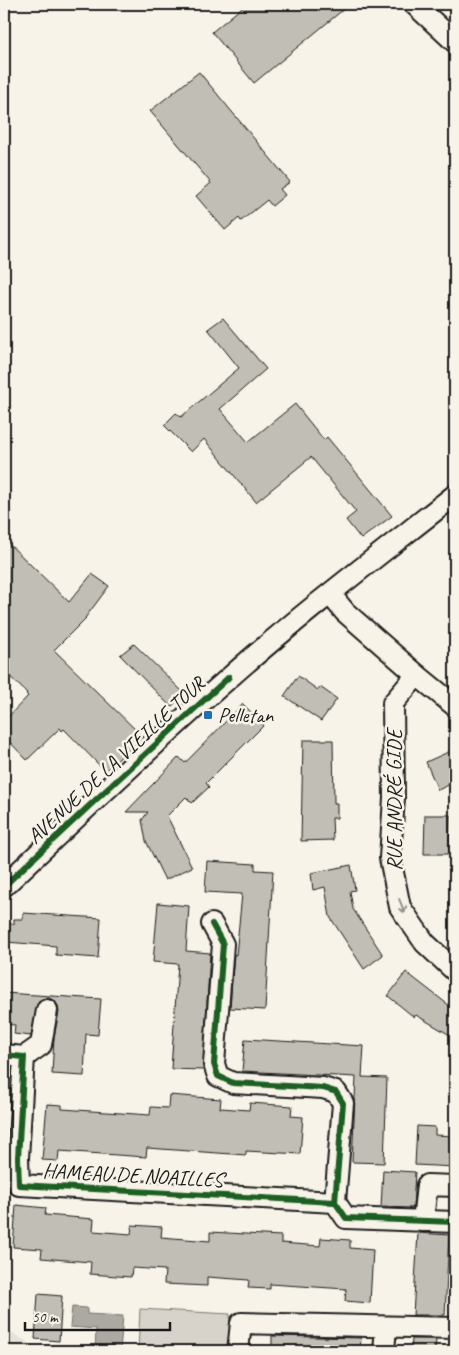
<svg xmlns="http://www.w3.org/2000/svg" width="459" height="1355" font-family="Caveat,sans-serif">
<rect width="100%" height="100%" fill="#f7f3e8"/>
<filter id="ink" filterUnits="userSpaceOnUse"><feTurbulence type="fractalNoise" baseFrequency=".02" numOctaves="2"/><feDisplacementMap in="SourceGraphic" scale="10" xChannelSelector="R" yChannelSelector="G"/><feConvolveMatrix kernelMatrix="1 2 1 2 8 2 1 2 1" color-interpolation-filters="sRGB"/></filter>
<g filter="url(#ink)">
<path fill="#e6e3d9" d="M4,1327L41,1351H4Z"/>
<path fill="#d7d3cb" stroke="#7a7874" d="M140,1309L230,1314L228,1351H138Z"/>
<path fill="#aca9a2" stroke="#72716c" d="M72,1307L87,1308V1314L123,1316L120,1351H95L96,1329L70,1327Z"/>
<g fill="#c0beb5" stroke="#1c1c1c">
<path d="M246,4H350L254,83L212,32Z"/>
<path d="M199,72L290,182L280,189L285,195L272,206L267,200L241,221L239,218L225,230L196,196L211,183L150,111Z"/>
<path d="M223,318L266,369L220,409L248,442L295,404L324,440L327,437L392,516L361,539L346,520L356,512L311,457L256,502L204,439L191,452L164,425L176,413L181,417L239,368L208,329Z"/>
<path d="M4,539L69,602L92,574L109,586L85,618H86L54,650L143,737L105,771L64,729L62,731L60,728L27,760L4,736V721L28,696L26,694L27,693L4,671Z"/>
<path d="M134,644L185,694L171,707L120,655Z"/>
<path d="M298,676L318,690L320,687L337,699L321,721L284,696Z"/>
<path d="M243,704L264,725L206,783L209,787L192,803L186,797L167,816L192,867L165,880L146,841L142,820L148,812H126L179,757L185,763Z"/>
<path d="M303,740H333L334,803H337V818H332L333,840L301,841Z"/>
<path d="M455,749V782L438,790L426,762Z"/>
<path d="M425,815H450L449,854H424Z"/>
<path d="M207,861L255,864V870L273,871L265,1010L230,1008L234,954L236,955L242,894L205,892Z"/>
<path d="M351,865L355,890L350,891L353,909L383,955L364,969L330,917L325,887L313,890L311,873Z"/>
<path d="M158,903L189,906L186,951L210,953L203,1070L171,1069L178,964L153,962Z"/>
<path d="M23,913L101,918L98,958L56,955V946L6,942L7,924H14V919H22Z"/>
<path d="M406,972L455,1010V1038L416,1015L414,1017L388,996Z"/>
<path d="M4,993L101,999L98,1035L86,1034L84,1076L52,1074L54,1037L59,1012L58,1006L55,1001L49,998L43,999L38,1003L31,1036L14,1034L15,1025L4,1024Z"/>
<path d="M245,1039L364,1046L362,1077L387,1078L384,1163L352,1162L356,1077L242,1071Z"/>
<path d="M169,1095L221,1099L220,1108L249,1110L250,1103L292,1106L291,1116L303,1117L300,1154L246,1151V1155L147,1148L146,1157L59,1151L58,1161L42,1160L47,1104L62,1105V1109L150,1115L151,1107L168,1108Z"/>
<path d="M417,1126L435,1127V1135L455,1136V1167L415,1165Z"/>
<path d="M383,1170L415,1172L413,1208L381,1207Z"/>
<path d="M16,1205L46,1208L45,1215L94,1219L93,1231L131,1234L132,1225L162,1227L161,1237L210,1241V1232L281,1236V1243L320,1246L321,1238L350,1240V1248L373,1250L370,1303L345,1301L346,1289L270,1284V1289L248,1288L249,1280L207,1277V1286L164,1284L165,1270L132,1268L131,1277L90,1274L91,1262L41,1258L42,1249L13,1247Z"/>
<path d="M418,1233L449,1235L445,1315H413Z"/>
<path d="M38,1294L62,1296L59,1341L35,1339Z"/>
<path d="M272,1336L361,1338L360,1351H272Z"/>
<path d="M412,1339H436L435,1351H411Z"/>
</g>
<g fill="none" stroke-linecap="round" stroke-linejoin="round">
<defs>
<g id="minor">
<path d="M414,4L455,42"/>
<path d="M330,594L345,612L417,675L455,706"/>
<path d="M417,675L393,703L394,798L390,858L400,907L425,943L455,971"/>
<path d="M4,886C78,816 152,745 229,678C301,614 379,555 455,495"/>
<path d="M212,924L223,944L214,1064L218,1076L233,1083L323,1088L336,1092L343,1103L335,1202"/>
<path d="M4,1055L24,1057L18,1158L19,1185L335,1202L346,1218L455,1222"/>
<path d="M24,1057L41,1045L47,1010"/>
<path d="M423,1221L427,1185L455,1186"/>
<path d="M238,1351L241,1323L455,1328"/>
<path d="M384,1351L386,1327"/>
</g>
</defs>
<use href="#minor" stroke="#1c1c1c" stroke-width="24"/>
<use href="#minor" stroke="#f7f3e8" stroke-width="20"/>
<defs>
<g id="cycleway">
<path d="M4,886L88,807L229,677"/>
<path d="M212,924L223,944L214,1064L218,1076L233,1083L323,1088L336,1092L343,1103L335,1202"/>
<path d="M4,1055L24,1057L18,1158L19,1185L335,1202L346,1218L455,1222"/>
</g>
</defs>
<use href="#cycleway" stroke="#f7f3e8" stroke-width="9"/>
<use href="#cycleway" stroke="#1b5e20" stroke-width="6"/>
</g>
<defs><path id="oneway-shaft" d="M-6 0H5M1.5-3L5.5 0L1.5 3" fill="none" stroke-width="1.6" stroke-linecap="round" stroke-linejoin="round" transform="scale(1.25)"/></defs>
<use stroke="#94928c" href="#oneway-shaft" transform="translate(402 906) rotate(68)"/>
</g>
<rect fill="#1f6fb2" stroke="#f7f3e8" stroke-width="2" x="203" y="710" width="10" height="10" rx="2.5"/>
<g text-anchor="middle" stroke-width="5" stroke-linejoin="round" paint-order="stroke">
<g font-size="21" fill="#1c1c1c" stroke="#f7f3e8" text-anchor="start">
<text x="218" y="722">Pelletan</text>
</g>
<g font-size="21" fill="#1c1c1c" stroke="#f7f3e8">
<text transform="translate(116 760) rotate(-43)" y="7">AVENUE DE LA VIEILLE TOUR</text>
<text transform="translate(394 800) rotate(-90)" y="7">RUE ANDRÉ GIDE</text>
<text transform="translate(133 1175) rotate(3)" y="7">HAMEAU DE NOAILLES</text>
</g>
</g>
<rect width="459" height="1355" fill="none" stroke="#f7f3e8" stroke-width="20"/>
<rect x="10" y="10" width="439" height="1335" fill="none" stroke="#1c1c1c" stroke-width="2" filter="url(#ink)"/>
<path d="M25 1322v8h145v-8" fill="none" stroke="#1c1c1c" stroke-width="2.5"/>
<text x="32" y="1322" font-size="15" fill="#1c1c1c" stroke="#f7f3e8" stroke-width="4" paint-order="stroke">50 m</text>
</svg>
